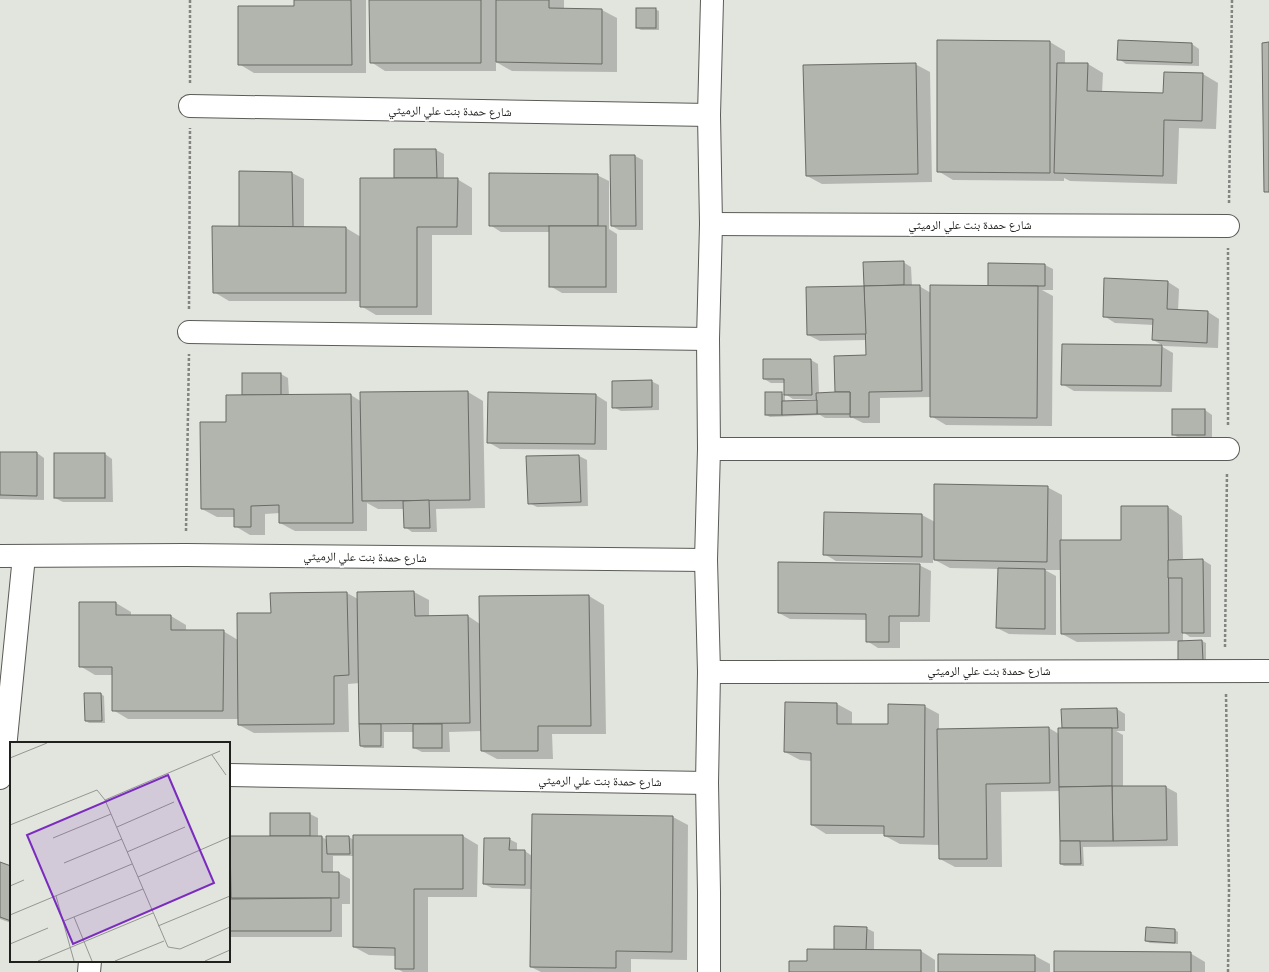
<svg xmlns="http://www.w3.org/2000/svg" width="1269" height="972" font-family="'Zilla Slab','Noto Naskh Arabic',serif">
<rect width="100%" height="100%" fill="#e2e4de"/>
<g fill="#0003">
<path d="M295,0H366V73H254L239,64L295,7Z"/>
<path d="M370,0H564V9L602,10L617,18V72L512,71L496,62V71H385L371,62Z"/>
<path d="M655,9L659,11V30H641L637,28Z"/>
<path d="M938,41L1050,42L1065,51V64H1088L1103,73L1102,93L1164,94L1203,74L1218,83L1216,129L1179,128L1177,184L1070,181L1064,178V181L953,180L938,171Z"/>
<path d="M1192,44L1199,49V66L1126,64L1119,59Z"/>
<path d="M915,64L930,72L932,182L822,184L807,176Z"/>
<path d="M395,150H436L444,154V179H457L472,188V235H432V315H376L361,306V301H229L214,292L242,228L240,172L292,173L304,179V228H346L361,237L395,179Z"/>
<path d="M611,156H635L643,160V230H619L612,226Z"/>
<path d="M597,175L609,181V229L617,234V293H562L550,286V232H501L490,225Z"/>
<path d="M903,262L911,267L912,286H919L931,293L989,287V264L1045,265L1053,269V290H1042L1053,296L1052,426L946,425L931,416V397L880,398V423H863L853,418H825L820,415L770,417L766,415L781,393L785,395V401H818V399H793L785,394V383H771L764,379L811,360L818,364L819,394L839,393L867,356V340L820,341L808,335L868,287Z"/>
<path d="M1105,279L1168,282L1179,289L1178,311L1208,312L1219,319L1218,348L1163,346H1164L1153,340L1154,325L1115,323L1104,316Z"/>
<path d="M1161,346L1173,353L1172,392L1074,391L1062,384Z"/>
<path d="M281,374L288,378L289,396L351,395L362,402L468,392L483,401L485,508L436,509L437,532H412L405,527V509H378L367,503V531H295L280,523V513L265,514V535H250L235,526V517H217L202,509L227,423L247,396Z"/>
<path d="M651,381L659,385V410L621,411L613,407Z"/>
<path d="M596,395L607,402V450L500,449L488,442Z"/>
<path d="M1205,410L1212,415V439H1180L1173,434Z"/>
<path d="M0,453H37L44,458V500L0,499Z"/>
<path d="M105,454L112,459L113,502H63L55,498Z"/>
<path d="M579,456L587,460L588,506L537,507L529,503Z"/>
<path d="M1047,487L1062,495V541H1122L1168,507L1182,516L1183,560H1203L1211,565V637H1190L1183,632V642L1202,641L1206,643V662L1183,663L1179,641L1077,642L1062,634V570H1045L1056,576V635L1009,634L997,628L999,569L950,568L933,559V563L836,561L824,554L825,513L922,515L935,522Z"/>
<path d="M919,565L931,571L930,622H900V648H878L867,641V620L790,619L779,613Z"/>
<path d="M414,592L429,600V617L468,616L480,624L589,596L604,605L606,734H552L553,759H497L482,751V731L449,732L450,752H422L414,748V732H384V748H364L361,746L360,683L348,684L349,732L254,733L239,725V719H128L113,710V675H95L80,666L116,603L131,612V616H171L186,625V631H223L238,640L272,614L347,593L358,599V593Z"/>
<path d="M101,694L104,696L105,723H89L86,721Z"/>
<path d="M786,703L837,704L852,712V725H889L924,706L939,714V730L1049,728L1059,734L1063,729L1062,710L1117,709L1125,714V731H1116L1123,735V787H1166L1177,793L1178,846L1083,847L1084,866H1064L1061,864L1060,791L1001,792L1002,867H955L940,859V845L900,844L885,836V834H826L812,825V761L800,760L785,752Z"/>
<path d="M271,814H310L318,818V837H322L327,840L349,837L354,840L463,836L478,845L477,897H428V972H403L396,968V956L369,955L354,947V856H333V873H339L350,879V904H342V937H229V900L232,899V896H229V846L231,847L274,837Z"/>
<path d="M533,815L673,817L688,825L687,960L631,959V972H541L531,967L532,889L492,888L484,884L509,839L517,843V851H525L532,856Z"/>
<path d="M0,863L11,867V923L0,919Z"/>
<path d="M866,928L874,932V951H921L935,960V972H790L808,962L835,951Z"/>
<path d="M1147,928L1175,930L1178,932V944L1150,943L1146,941Z"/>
<path d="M1190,953L1205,962V972H1055Z"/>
<path d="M1035,956L1050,964V972H939Z"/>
</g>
<g fill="#b2b4ae" stroke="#696a65">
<path d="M294,0H351L352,65H238V6H294Z"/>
<path d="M369,0H481V63H370Z"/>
<path d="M496,0H549V8L602,9V64L496,62Z"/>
<rect x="636" y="8" width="20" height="20"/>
<path d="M937,40L1050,41V173L937,172Z"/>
<path d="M1118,40L1192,43V63L1117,60Z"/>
<path d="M1269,42V192H1264L1262,43Z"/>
<path d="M916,63L918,174L806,176L803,65Z"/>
<path d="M1057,63H1088L1087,91L1163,93L1164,72L1203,73L1202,121L1164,120L1163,176L1054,173Z"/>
<path d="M394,149H436L437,178H394Z"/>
<path d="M610,155H635L636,226H611Z"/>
<path d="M239,171L292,172L293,227H239Z"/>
<path d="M489,173L598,174V226H489Z"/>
<path d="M360,178H458L457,227H417V307H360Z"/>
<path d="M212,226L346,227V293H213Z"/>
<rect x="549" y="226" width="57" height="61"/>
<path d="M904,261V285L864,286L863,262Z"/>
<path d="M988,263L1045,264V286H988Z"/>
<path d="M1104,278L1168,281L1167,309L1208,311L1207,343L1152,340L1153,319L1103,317Z"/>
<path d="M904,285H920L922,391L869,392V417H850V392H835L834,356L866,355L864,286Z"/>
<path d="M930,285L1038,286L1037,418L930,417Z"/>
<path d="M864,286L866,334L807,335L806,287Z"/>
<path d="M1062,344L1162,345L1161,386L1061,385Z"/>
<path d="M763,359H811L812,395H784V379H763Z"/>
<rect x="242" y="373" width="39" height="22"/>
<path d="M652,380V407L612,408V381Z"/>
<path d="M468,391L470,500L362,501L360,392Z"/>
<path d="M488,392L596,394L595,444L487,443Z"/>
<rect x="765" y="392" width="17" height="23"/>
<path d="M835,392H850V414H817L816,393Z"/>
<path d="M351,394L353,523H279V505L251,506V527H234V509H201L200,422H226V395Z"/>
<path d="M817,400V414L782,415V401Z"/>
<rect x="1172" y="409" width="33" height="26"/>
<path d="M0,452H37V496L0,495Z"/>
<rect x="54" y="453" width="51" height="45"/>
<path d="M579,455L581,502L528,504L526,456Z"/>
<path d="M934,484L1048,486L1047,562L934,560Z"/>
<path d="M429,500L430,528H404L403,501Z"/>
<path d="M1121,506H1168L1169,633L1061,634L1060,540H1121Z"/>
<path d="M824,512L922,514V557L823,555Z"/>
<path d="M1203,559L1204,633H1182V578H1168V560Z"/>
<path d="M778,562L920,564L919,616H889V642H866V614L778,613Z"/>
<path d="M998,568L1045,569V629L996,628Z"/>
<path d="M414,591L415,616L468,615L470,723L359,724L357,592Z"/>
<path d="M347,592L349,675L334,676V724L238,725L237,613H271L270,593Z"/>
<path d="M589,595L591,726H538V751H481L479,596Z"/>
<path d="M79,602H116V615H171V630H224L223,711H112V667H79Z"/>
<path d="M1202,640L1203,661L1178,662V641Z"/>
<path d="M84,693H101L102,721H85Z"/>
<path d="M785,702L837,703V724H888V704L925,705L924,837L884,836V826L811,825V753L784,752Z"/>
<path d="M1117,708L1118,728H1062L1061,709Z"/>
<path d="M359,724H381V746H360Z"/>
<rect x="413" y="724" width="29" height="24"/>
<path d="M1049,727L1050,783L986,784L987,859H939L937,729Z"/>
<path d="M1058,728H1112V786L1059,787Z"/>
<path d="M1112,786H1166L1167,840L1113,841Z"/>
<path d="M1112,786L1113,841H1060L1059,787Z"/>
<rect x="270" y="813" width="40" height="23"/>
<path d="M532,814L673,816L672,952L616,951V968L530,967Z"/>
<path d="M353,835H463V889H414V969H395V948L353,947Z"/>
<path d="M230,836H322V872H339V898H231Z"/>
<path d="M326,836H349L350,854H327Z"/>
<path d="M484,838H510L509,850H525V885L483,884Z"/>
<path d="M1060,841H1080L1081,864H1060Z"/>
<path d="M0,862L11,866V921L0,917Z"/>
<path d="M331,898V931H229V899Z"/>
<path d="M834,926L867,927L866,950H834Z"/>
<path d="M1146,927L1175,929V943L1145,941Z"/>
<path d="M807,949L921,950V972H789V961H807Z"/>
<path d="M1054,951L1191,952V972H1054Z"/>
<path d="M938,954L1035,955V972H938Z"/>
</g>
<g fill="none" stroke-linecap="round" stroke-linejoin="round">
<defs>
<g id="street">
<path d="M190,106L709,115"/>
<path d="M711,224L1228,226"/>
<path d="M189,332L708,339"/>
<path d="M709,449H1228"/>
<path d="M0,556L186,555L706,560"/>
<path d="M709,672L1269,671"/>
<path d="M229,775L707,783"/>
<path d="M0,778L3,769L24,556"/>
<path d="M89,972L90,961"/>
<path d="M709,972V892L707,783L709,672L706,560L709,449L708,339L711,224L709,115L712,0"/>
</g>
</defs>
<use href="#street" stroke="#5a5c57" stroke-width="24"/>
<g stroke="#838480" stroke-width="2.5" stroke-dasharray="3 2" stroke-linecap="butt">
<path d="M190,83V0"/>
<path d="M1229,203L1232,0"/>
<path d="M189,309L190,128"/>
<path d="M1228,425V248"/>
<path d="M186,531L189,354"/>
<path d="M1225,647L1227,472"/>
<path d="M1226,694L1229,889L1228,972"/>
</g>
<use href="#street" stroke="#fff" stroke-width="22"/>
</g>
<g text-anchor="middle" stroke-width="4" stroke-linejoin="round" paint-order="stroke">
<g font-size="12" fill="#20201e" stroke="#fff">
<text transform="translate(450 111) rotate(1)" y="4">شارع حمدة بنت علي الرميثي</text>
<text x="970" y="229">شارع حمدة بنت علي الرميثي</text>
<text transform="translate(365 557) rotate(1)" y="4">شارع حمدة بنت علي الرميثي</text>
<text x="989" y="675">شارع حمدة بنت علي الرميثي</text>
<text transform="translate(600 781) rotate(1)" y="4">شارع حمدة بنت علي الرميثي</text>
</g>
</g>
<g transform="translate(10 742)">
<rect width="220" height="220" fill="#e2e4de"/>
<path fill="none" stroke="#949691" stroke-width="1" d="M202,13L216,33M0,16L37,1M95,58L210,9M0,83L87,48L95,58L158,205L170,207L220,185M107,85L164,60M43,96L101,72M117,110L175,85M54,121L112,97M128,135L220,95M0,144L14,138M46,154L64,219M0,173L122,122M64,175L82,219M54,179L133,147M148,184L220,154M0,202L38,186M28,219L143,171M105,219L154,199M195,219L220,208"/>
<path fill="#7b2cbf" fill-opacity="0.15" stroke="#7b2cbf" stroke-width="2" d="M158,33L204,141L63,202L17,93Z"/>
<rect width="220" height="220" fill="none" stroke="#20201e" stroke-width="2"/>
</g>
</svg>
